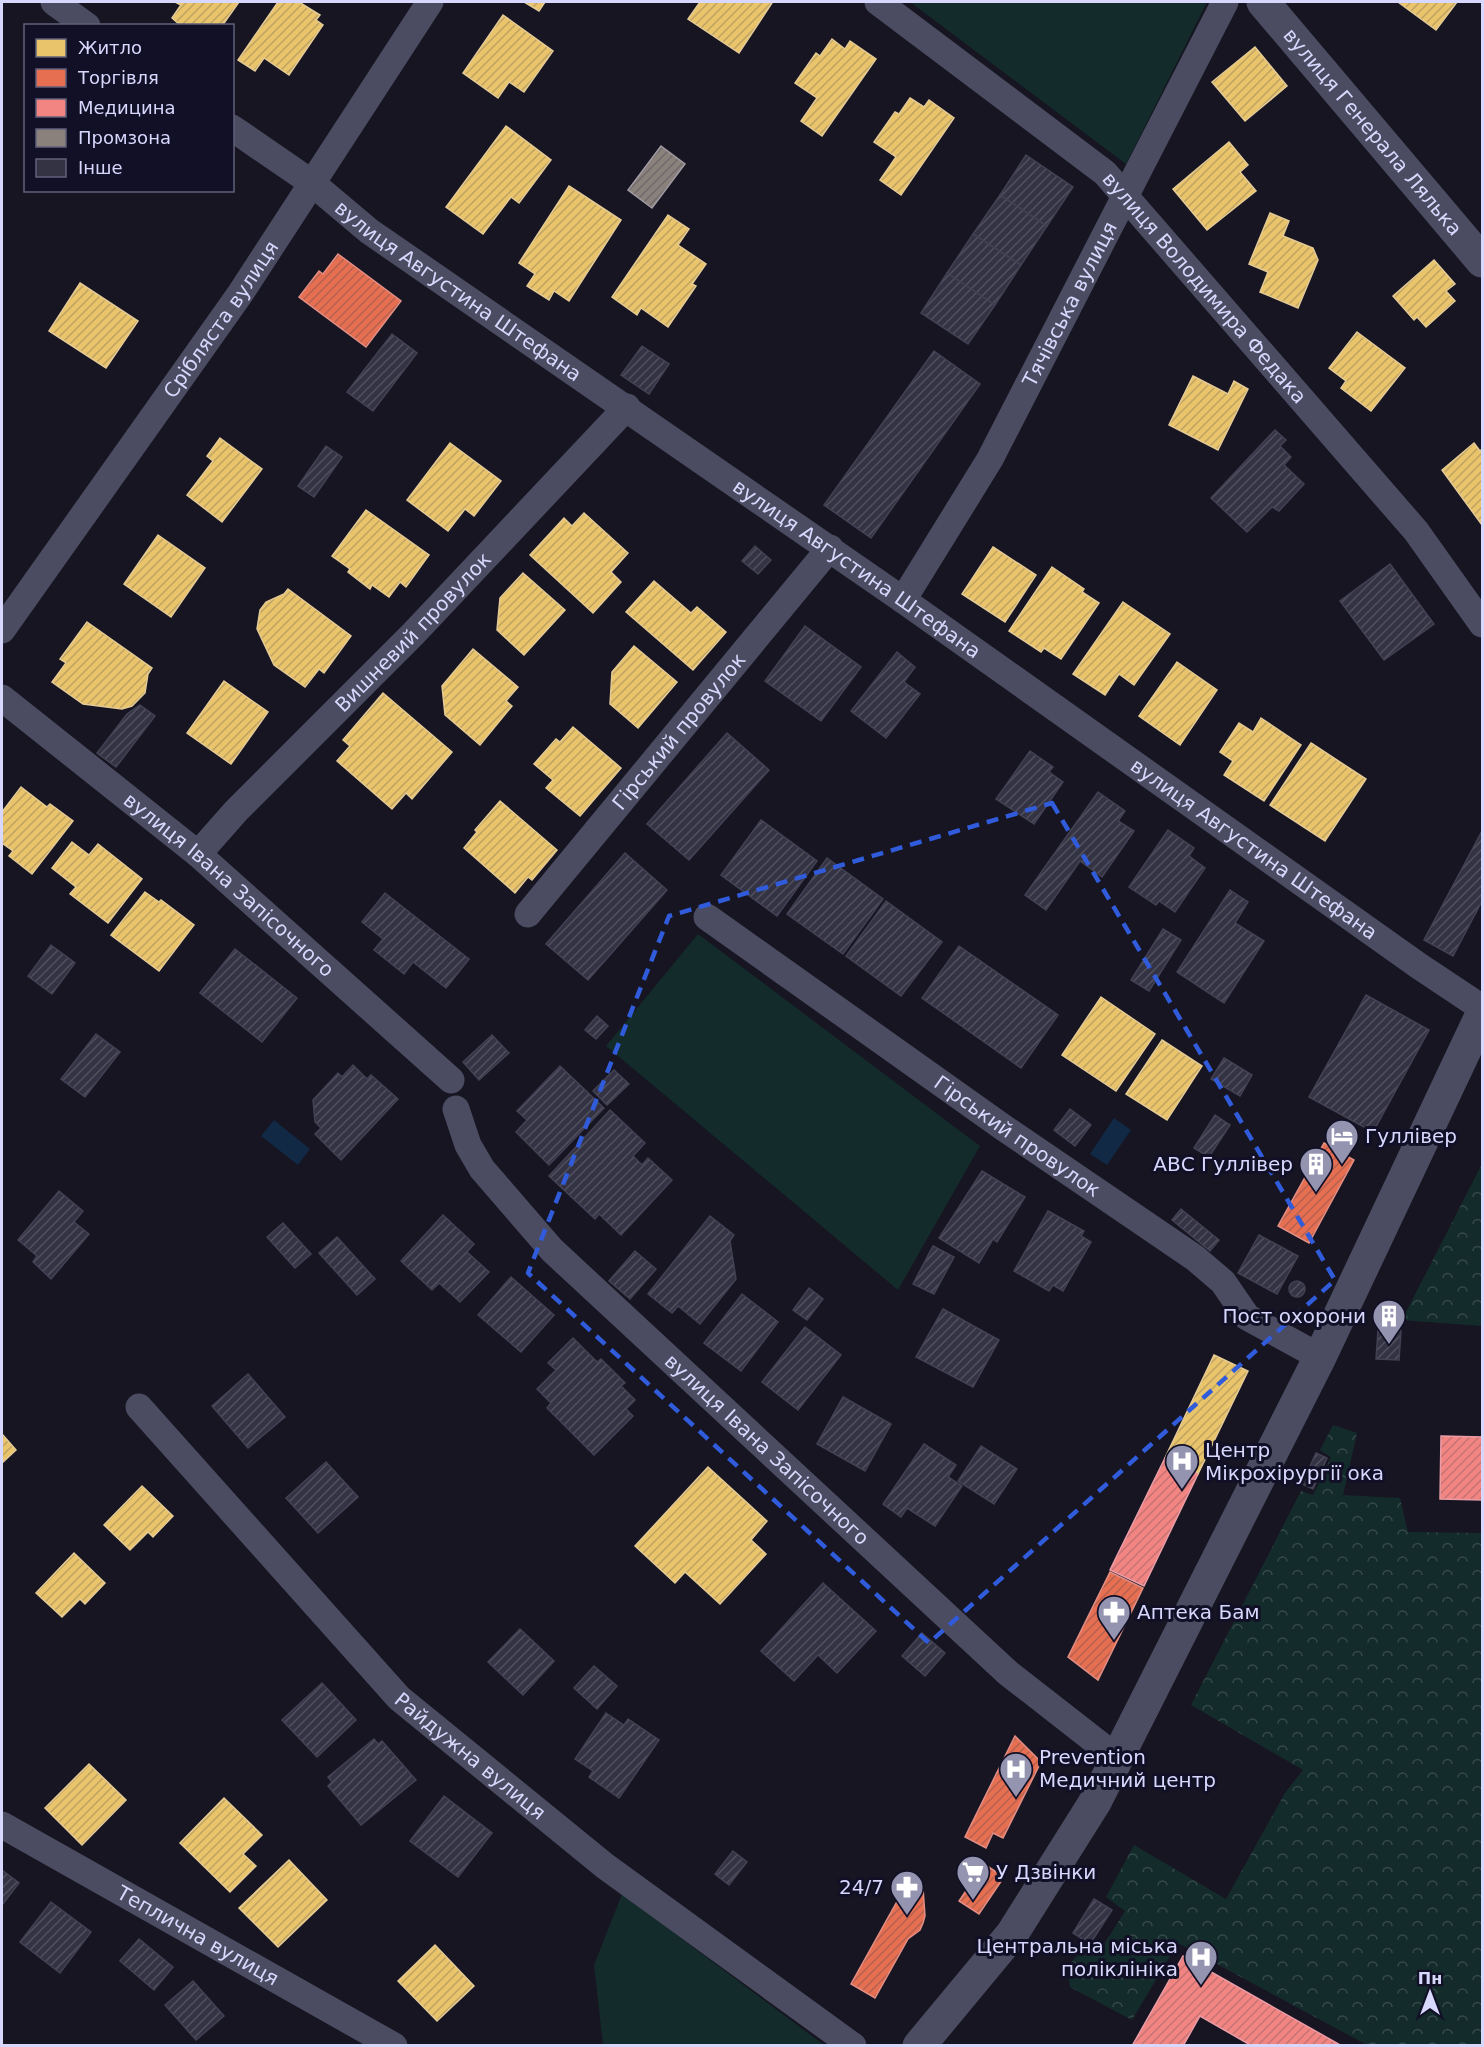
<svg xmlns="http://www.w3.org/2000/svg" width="1484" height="2047" font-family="'DejaVu Sans',sans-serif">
<defs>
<pattern id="forest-crowns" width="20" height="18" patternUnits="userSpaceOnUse" patternTransform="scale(1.5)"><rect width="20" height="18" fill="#142b2b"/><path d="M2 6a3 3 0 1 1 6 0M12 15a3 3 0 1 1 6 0" fill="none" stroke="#35494b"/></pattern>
<pattern id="homes-hatch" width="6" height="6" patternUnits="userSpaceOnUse" patternTransform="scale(1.5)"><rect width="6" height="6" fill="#e9c46a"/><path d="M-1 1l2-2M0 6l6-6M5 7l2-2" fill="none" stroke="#bfa362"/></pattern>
<pattern id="shops-hatch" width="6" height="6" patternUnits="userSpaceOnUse" patternTransform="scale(1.5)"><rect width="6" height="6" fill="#e76f51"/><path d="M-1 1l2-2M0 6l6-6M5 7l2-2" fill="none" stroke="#b56150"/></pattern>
<pattern id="health-hatch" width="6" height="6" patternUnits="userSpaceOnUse" patternTransform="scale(1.5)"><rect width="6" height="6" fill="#f28482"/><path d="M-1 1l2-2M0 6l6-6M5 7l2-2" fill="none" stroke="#c67374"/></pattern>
<pattern id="industry-hatch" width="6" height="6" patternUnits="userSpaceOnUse" patternTransform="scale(1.5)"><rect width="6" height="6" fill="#8a817c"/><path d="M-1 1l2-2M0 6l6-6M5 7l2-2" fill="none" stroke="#706a6b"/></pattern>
<pattern id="building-hatch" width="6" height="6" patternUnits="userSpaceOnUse" patternTransform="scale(1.5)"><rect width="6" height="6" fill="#343343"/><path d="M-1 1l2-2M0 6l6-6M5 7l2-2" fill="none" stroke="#51505f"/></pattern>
</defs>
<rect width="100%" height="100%" fill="#161521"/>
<g fill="#142b2b">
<path d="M910,2H1207L1126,164Z"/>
<path d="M698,934L980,1146L898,1290L606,1046Z"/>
<path d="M622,1894L824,2045H603L594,1965Z"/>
</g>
<g fill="url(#forest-crowns)">
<path d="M1482,1164V1326L1402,1320Z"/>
<path d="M1333,1425L1357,1433L1343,1495L1400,1498L1408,1532L1482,1533V2045H1367L1178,1943L1132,2020L1070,1987L1067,1967L1082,1950L1098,1954L1125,1911L1106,1897L1134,1845L1226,1899L1285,1793L1303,1770L1191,1705L1301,1491L1313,1495L1331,1457L1320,1450Z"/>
</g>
<g fill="#112945">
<path d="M1114,1118L1131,1130L1107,1165L1090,1154Z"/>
<path d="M274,1120L310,1149L298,1165L261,1136Z"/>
</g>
<g fill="url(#homes-hatch)" stroke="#e4ca96" stroke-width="1.5">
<path d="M175,2H239L222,26H181L172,18L181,5Z"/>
<path d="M278,2H299L320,15L316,20L323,25L289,75L264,58L255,71L238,60Z"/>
<path d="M524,2H545L539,11Z"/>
<path d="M700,2H769L772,3L739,53L688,19Z"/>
<path d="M1398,2H1457L1436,30Z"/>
<path d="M503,15L553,51L524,92L509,82L498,98L463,73Z"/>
<path d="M832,39L845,49L850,41L876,59L822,136L801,121L817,98L795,83L816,53L820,56Z"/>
<path d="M1255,47L1287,86L1245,121L1212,82Z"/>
<path d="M910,98L924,107L929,100L954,118L901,195L880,180L896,157L874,142L895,112L899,114Z"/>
<path d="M506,126L551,160L519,203L511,197L483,234L446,207Z"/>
<path d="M1229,142L1248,165L1240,172L1256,191L1207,230L1173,189Z"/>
<path d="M569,186L621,220L569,301L554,291L549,300L527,286L535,274L519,263Z"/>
<path d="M1270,213L1289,221L1283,236L1313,248L1318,260L1298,308L1260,292L1268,272L1249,264Z"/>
<path d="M668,215L689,229L678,245L706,264L692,284L696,286L668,327L641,308L637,315L612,297Z"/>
<path d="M1434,260L1455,284L1446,291L1455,301L1426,327L1417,317L1414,320L1393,296Z"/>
<path d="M80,283L138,321L106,368L49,331Z"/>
<path d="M1357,332L1405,368L1371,411L1341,388L1346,381L1329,368Z"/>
<path d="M1193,376L1228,394L1234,381L1248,389L1218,450L1169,425Z"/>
<path d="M220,438L262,469L222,522L187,495L213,461L207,456Z"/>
<path d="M450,443L501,481L474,516L465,509L448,531L407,500Z"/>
<path d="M1474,443L1480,451L1482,449V525L1442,470Z"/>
<path d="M366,510L429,555L406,587L400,582L389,597L372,585L370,589L348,572L350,569L332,556Z"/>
<path d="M584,513L628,553L611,572L621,582L593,613L530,555L564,518L572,526Z"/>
<path d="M158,535L205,568L171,617L124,584Z"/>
<path d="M993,547L1036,575L1005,622L962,594Z"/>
<path d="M1052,567L1084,589L1082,592L1099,603L1061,659L1044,648L1041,652L1009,631Z"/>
<path d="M523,573L565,610L524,655L497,630L500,598Z"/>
<path d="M654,581L691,613L697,607L726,632L693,670L626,612Z"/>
<path d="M288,589L351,636L324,673L319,669L305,687L274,665L257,629L260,610L266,602L284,594Z"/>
<path d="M1123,602L1170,634L1134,685L1119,674L1105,695L1073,674Z"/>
<path d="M87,622L152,668L148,674L145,693L132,706L122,709L83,704L52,682L66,663L60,659Z"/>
<path d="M634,646L677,682L638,728L610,704L612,672Z"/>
<path d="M473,649L518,687L506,701L512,706L480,745L445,715L442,686Z"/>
<path d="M1177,662L1217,690L1180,745L1139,716Z"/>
<path d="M224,681L268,712L231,764L187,733Z"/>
<path d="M383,693L452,752L412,799L406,793L392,809L337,761L350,746L343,740Z"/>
<path d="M1261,718L1301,745L1264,801L1224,775L1233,761L1220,752L1239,723L1253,732Z"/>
<path d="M573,727L621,768L580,816L546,788L553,780L534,764L556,739L560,742Z"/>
<path d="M1311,743L1366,779L1325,841L1270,805Z"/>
<path d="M21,787L47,807L50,804L73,821L32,874L9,856L13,851L2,843V812Z"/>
<path d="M500,801L557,850L532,880L528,877L515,893L464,848L477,832L475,830Z"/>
<path d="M72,842L89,855L98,844L142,879L108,923L70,894L76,887L52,868Z"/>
<path d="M145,892L159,902L161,900L194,925L159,971L111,935Z"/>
<path d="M1101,997L1155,1034L1116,1091L1062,1055Z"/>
<path d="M1162,1040L1202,1066L1167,1120L1126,1094Z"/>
<path d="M1214,1355L1248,1371L1198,1474L1165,1458Z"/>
<path d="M2,1434L16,1450L2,1463Z"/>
<path d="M708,1467L767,1521L751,1540L766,1554L720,1604L685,1572L675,1583L635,1546Z"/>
<path d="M142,1486L173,1516L153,1537L148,1532L130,1550L104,1525Z"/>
<path d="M74,1553L105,1583L85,1604L80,1599L62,1617L36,1593Z"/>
<path d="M89,1764L126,1800L82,1845L45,1808Z"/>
<path d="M224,1798L262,1835L243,1854L256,1866L230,1892L180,1843Z"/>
<path d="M289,1860L327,1900L278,1947L239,1908Z"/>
<path d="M435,1945L474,1986L437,2021L398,1981Z"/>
</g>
<g fill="url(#shops-hatch)" stroke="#e28e85" stroke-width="1.5">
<path d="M338,254L401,301L366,347L299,297L319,271L323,274Z"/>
<path d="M1324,1143L1354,1160L1309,1243L1278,1226Z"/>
<path d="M1110,1572L1143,1588L1098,1680L1068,1657Z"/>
<path d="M1015,1736L1041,1762L1003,1838L993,1833L986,1848L965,1837Z"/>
<path d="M984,1864L1004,1877L979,1914L959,1901Z"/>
<path d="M909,1880L923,1888L925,1916L923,1923L920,1930L908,1939L875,1998L851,1984Z"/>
</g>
<g fill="url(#health-hatch)" stroke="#ea9da7" stroke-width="1.5">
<path d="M1441,1436L1482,1437V1500L1440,1499Z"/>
<path d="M1165,1458L1198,1474L1144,1586L1110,1570Z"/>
<path d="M1183,1956L1342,2046H1252L1200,2016L1183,2046H1132Z"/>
</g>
<path fill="url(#industry-hatch)" stroke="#a19ba3" stroke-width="1.5" d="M661,146L685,164L652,208L628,190Z"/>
<g fill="url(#building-hatch)" stroke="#434154" stroke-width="1.5">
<path d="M1026,155L1073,187L1047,226L1000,195Z"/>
<path d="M1000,195L1047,226L1021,265L973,234Z"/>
<path d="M973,234L1021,265L995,305L947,273Z"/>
<path d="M947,273L995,305L968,344L921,313Z"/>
<path d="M392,334L417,353L373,411L347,392Z"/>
<path d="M642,346L669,364L649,394L621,375Z"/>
<path d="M934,351L980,384L871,538L824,505Z"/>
<path d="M1275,430L1286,440L1280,446L1291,457L1284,465L1304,484L1279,511L1272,507L1247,532L1211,498Z"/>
<path d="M326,446L342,457L314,497L298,486Z"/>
<path d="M755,546L771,560L758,574L742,561Z"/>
<path d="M1390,564L1434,624L1384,660L1340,601Z"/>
<path d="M805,626L861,667L821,721L765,681Z"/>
<path d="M897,652L915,667L904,682L920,694L886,738L851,711Z"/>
<path d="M140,705L155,716L116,767L97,753L127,714Z"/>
<path d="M727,733L769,770L689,860L647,824Z"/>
<path d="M1030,751L1053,767L1049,772L1063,782L1034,824L996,799Z"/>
<path d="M1098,792L1125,811L1118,821L1134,831L1102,877L1080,861L1046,910L1025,895Z"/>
<path d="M761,820L817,861L777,916L721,875Z"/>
<path d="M1168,830L1194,848L1189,856L1205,868L1175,912L1159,901L1156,905L1129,887Z"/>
<path d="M1482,831V901L1453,956L1424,940Z"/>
<path d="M625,853L667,890L588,980L546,944Z"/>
<path d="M827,858L883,899L843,954L787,914Z"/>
<path d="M1230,890L1248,902L1235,923L1264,941L1224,1003L1177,972Z"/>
<path d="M385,893L469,959L446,988L413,962L404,974L374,950L383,939L362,922Z"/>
<path d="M886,901L942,942L901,996L846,956Z"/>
<path d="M1163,929L1181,940L1149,991L1131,980Z"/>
<path d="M51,945L75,963L52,994L28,976Z"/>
<path d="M959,946L1058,1015L1021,1068L922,998Z"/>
<path d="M235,949L297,998L262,1042L200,993Z"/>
<path d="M1366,995L1429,1030L1373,1132L1309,1097Z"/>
<path d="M597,1016L608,1026L596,1039L585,1030Z"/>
<path d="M96,1034L120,1052L85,1097L61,1079Z"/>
<path d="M492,1035L509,1053L479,1080L463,1062Z"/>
<path d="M1224,1058L1252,1075L1240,1096L1211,1079Z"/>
<path d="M353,1065L367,1079L371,1075L398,1099L341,1160L315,1134L321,1128L315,1122L313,1100L338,1073L342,1077Z"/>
<path d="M560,1066L604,1108L549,1165L516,1132L527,1120L517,1111Z"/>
<path d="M614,1070L629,1084L607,1105L593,1091Z"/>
<path d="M1070,1109L1091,1125L1075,1146L1054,1130Z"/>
<path d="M610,1110L645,1143L633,1156L642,1165L648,1158L672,1180L621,1235L599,1214L595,1219L549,1176Z"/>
<path d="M1215,1115L1230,1125L1209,1157L1194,1148Z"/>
<path d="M982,1171L1025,1197L997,1242L993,1239L979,1263L939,1238Z"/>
<path d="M59,1191L83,1211L74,1222L89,1234L51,1279L33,1262L37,1256L18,1240Z"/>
<path d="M1181,1209L1219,1240L1210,1251L1172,1220Z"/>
<path d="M1048,1211L1084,1231L1081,1236L1091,1242L1063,1291L1053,1285L1049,1291L1014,1271Z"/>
<path d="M443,1215L474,1244L467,1252L489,1272L460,1302L439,1283L432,1290L401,1261Z"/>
<path d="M710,1216L734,1235L730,1241L736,1279L700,1324L678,1306L672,1313L648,1294Z"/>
<path d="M283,1223L311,1254L295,1268L267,1237Z"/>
<path d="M1259,1235L1298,1256L1277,1294L1238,1273Z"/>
<path d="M337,1237L375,1279L357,1295L319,1253Z"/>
<path d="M933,1246L954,1257L934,1294L913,1284Z"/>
<path d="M635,1251L656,1269L630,1299L609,1281Z"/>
<path d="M511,1277L554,1315L521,1352L478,1315Z"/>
<circle cx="1297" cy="1289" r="8"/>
<path d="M809,1288L823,1299L807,1320L793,1310Z"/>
<path d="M742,1294L778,1322L741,1371L704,1343Z"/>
<path d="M943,1309L999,1340L973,1387L916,1357Z"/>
<path d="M805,1327L841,1355L798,1410L762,1382Z"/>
<path d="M1378,1330L1401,1331L1399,1360L1376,1359Z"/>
<path d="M573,1338L597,1362L601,1359L625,1383L621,1386L635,1400L626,1409L633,1416L594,1455L547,1408L551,1403L537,1389L556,1370L548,1363Z"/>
<path d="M248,1374L285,1417L248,1448L212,1406Z"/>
<path d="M843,1397L891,1424L865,1471L817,1444Z"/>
<path d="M924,1444L956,1465L948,1477L962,1486L935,1526L907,1508L901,1517L883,1504Z"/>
<path d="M981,1446L1017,1469L994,1504L958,1481Z"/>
<path d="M1316,1453L1327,1458L1313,1489L1302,1484Z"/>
<path d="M326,1462L358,1497L318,1533L286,1498Z"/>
<path d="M823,1583L876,1631L837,1673L818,1655L794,1681L761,1651Z"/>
<path d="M520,1629L554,1661L523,1695L488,1662Z"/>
<path d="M922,1633L945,1653L925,1676L902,1656Z"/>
<path d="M594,1666L617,1686L597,1709L574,1688Z"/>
<path d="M322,1683L356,1720L317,1757L282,1720Z"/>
<path d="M606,1713L624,1725L628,1719L659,1740L619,1798L589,1777L593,1771L575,1759Z"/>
<path d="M374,1739L378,1744L382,1741L416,1780L361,1825L328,1786L332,1782L328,1777Z"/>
<path d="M444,1796L492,1833L458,1877L410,1841Z"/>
<path d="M733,1851L747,1862L729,1885L715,1874Z"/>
<path d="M2,1870L19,1883L2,1905Z"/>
<path d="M1094,1899L1112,1910L1090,1944L1073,1933Z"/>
<path d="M51,1902L91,1932L60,1973L20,1942Z"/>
<path d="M139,1939L173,1967L154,1990L120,1961Z"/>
<path d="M193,1981L224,2016L196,2040L165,2005Z"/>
</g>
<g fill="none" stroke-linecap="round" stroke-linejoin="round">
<g stroke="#4b4c61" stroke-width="27">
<path d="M54,2L87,26"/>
<path id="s1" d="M878,2L1105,173L1416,531L1482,624"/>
<path id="s2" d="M232,128L312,183L369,231L903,600L1419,966L1482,1008"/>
<path id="s3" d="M903,600L990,459L1225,2"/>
<path id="s4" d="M2,630L240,294L430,2"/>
<path id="s5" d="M2,698L198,854L451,1080"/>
<path id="s6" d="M198,854L236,811L413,634L627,407"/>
<path id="s7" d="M528,914L830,548"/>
<path id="s8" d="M707,917L1004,1128L1195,1258L1223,1282L1247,1317L1320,1357"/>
<path id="s9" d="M456,1109L468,1145L482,1169L552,1250L1008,1673L1117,1758"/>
<path id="s10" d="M139,1407L399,1698L605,1866L853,2046"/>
<path id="s11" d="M2,1825L394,2046"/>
</g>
<g stroke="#4b4c61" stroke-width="33">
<path id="s12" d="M1263,2L1482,261"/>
<path d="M919,2046L1012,1934L1095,1802L1320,1357L1482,1014"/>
</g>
</g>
<path fill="none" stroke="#305cdc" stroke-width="4.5" stroke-dasharray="12 8" stroke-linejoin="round" d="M1052,803L1335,1280L929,1643L528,1273L669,916Z"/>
<defs>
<symbol id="hotel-pin" viewBox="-11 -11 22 30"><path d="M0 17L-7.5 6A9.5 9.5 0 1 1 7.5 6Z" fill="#9493b0" stroke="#121026"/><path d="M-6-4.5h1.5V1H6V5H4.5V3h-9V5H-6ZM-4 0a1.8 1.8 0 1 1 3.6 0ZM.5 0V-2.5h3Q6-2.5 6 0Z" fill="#fff"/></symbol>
<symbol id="building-pin" viewBox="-11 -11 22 30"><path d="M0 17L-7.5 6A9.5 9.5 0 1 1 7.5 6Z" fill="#9493b0" stroke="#121026"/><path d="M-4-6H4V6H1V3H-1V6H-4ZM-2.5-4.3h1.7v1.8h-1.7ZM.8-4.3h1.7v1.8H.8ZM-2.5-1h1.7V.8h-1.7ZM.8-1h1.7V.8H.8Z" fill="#fff"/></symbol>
<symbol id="hospital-pin" viewBox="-11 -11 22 30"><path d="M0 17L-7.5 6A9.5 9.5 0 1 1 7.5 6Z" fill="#9493b0" stroke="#121026"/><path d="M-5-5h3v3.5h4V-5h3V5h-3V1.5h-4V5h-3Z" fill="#fff"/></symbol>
<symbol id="pharmacy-pin" viewBox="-11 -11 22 30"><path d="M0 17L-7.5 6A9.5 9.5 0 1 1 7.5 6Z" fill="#9493b0" stroke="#121026"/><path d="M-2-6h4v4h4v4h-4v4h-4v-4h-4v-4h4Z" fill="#fff"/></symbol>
<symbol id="supermarket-pin" viewBox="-11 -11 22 30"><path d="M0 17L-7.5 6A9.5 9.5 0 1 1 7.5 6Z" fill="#9493b0" stroke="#121026"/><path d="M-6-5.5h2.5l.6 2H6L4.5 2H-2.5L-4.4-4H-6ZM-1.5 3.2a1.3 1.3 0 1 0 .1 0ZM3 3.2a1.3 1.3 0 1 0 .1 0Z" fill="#fff"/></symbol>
</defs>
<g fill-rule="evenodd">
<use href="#hotel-pin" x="1323" y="1117" width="38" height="52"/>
<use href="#building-pin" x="1297" y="1145" width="38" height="52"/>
<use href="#building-pin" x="1370" y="1297" width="38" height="52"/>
<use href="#hospital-pin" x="1163" y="1442" width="38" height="52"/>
<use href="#pharmacy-pin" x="1095" y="1593" width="38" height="52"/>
<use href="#hospital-pin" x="997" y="1750" width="38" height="52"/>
<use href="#supermarket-pin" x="954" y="1853" width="38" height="52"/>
<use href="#pharmacy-pin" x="888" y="1868" width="38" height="52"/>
<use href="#hospital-pin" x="1182" y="1938" width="38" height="52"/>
</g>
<g text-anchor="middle" stroke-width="6" stroke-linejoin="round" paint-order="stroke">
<g font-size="20" fill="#d8d7fd" stroke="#121026">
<text dy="7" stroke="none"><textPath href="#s12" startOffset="170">вулиця Генерала Лялька</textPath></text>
<text dy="7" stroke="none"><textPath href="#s1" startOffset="436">вулиця Володимира Федака</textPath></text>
<text dy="7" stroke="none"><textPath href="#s2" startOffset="279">вулиця Августина Штефана</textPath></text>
<text dy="7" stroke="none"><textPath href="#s3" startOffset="340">Тячівська вулиця</textPath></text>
<text dy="7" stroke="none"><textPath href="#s4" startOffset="380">Срібляста вулиця</textPath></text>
<text dy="7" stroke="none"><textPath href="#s2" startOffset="765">вулиця Августина Штефана</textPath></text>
<text dy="7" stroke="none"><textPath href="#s6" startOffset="309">Вишневий провулок</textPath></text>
<text dy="7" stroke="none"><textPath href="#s7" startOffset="237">Гірський провулок</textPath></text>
<text dy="7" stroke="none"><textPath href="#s2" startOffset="1251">вулиця Августина Штефана</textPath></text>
<text dy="7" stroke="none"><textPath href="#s5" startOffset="294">вулиця Івана Запісочного</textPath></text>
<text dy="7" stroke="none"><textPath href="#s8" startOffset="380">Гірський провулок</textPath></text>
<text dy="7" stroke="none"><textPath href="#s9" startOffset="466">вулиця Івана Запісочного</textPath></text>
<text dy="7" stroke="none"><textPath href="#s10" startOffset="482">Райдужна вулиця</textPath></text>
<text dy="7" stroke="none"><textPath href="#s11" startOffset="225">Теплична вулиця</textPath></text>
</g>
<g font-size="20" fill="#d8d7fd" stroke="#121026" text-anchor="start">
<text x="1365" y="1143">Гуллівер</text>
<text x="1293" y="1171" text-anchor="end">АВС Гуллівер</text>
<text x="1366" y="1323" text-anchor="end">Пост охорони</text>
<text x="1205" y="1457">Центр<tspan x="1205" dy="23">Мікрохірургії ока</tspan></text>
<text x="1137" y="1619">Аптека Бам</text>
<text x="1039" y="1764">Prevention<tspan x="1039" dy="23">Медичний центр</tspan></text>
<text x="996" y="1879">У Дзвінки</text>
<text x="884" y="1894" text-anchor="end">24/7</text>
<text x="1178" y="1953" text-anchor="end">Центральна міська<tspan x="1178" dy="23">поліклініка</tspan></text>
</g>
</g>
<rect width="1484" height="2047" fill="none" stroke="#d8d7fd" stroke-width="6"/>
<rect x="24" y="24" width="210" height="168" fill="#121026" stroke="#61607c" stroke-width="1.5"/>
<rect x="36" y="39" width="30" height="18" fill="#e9c46a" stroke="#61607c" stroke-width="1.5"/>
<text x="78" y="54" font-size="18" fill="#d8d7fd">Житло</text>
<rect x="36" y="69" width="30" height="18" fill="#e76f51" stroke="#61607c" stroke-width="1.5"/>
<text x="78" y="84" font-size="18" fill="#d8d7fd">Торгівля</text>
<rect x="36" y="99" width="30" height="18" fill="#f28482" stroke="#61607c" stroke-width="1.5"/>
<text x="78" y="114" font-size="18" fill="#d8d7fd">Медицина</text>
<rect x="36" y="129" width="30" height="18" fill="#8a817c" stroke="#61607c" stroke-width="1.5"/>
<text x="78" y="144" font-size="18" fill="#d8d7fd">Промзона</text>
<rect x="36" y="159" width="30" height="18" fill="#343343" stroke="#61607c" stroke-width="1.5"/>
<text x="78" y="174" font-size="18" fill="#d8d7fd">Інше</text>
<g transform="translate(1430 1993)" stroke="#121026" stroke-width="4.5" paint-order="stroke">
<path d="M0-4.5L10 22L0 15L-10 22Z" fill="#d8d7fd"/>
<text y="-9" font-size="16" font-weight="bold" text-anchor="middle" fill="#d8d7fd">Пн</text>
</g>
</svg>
